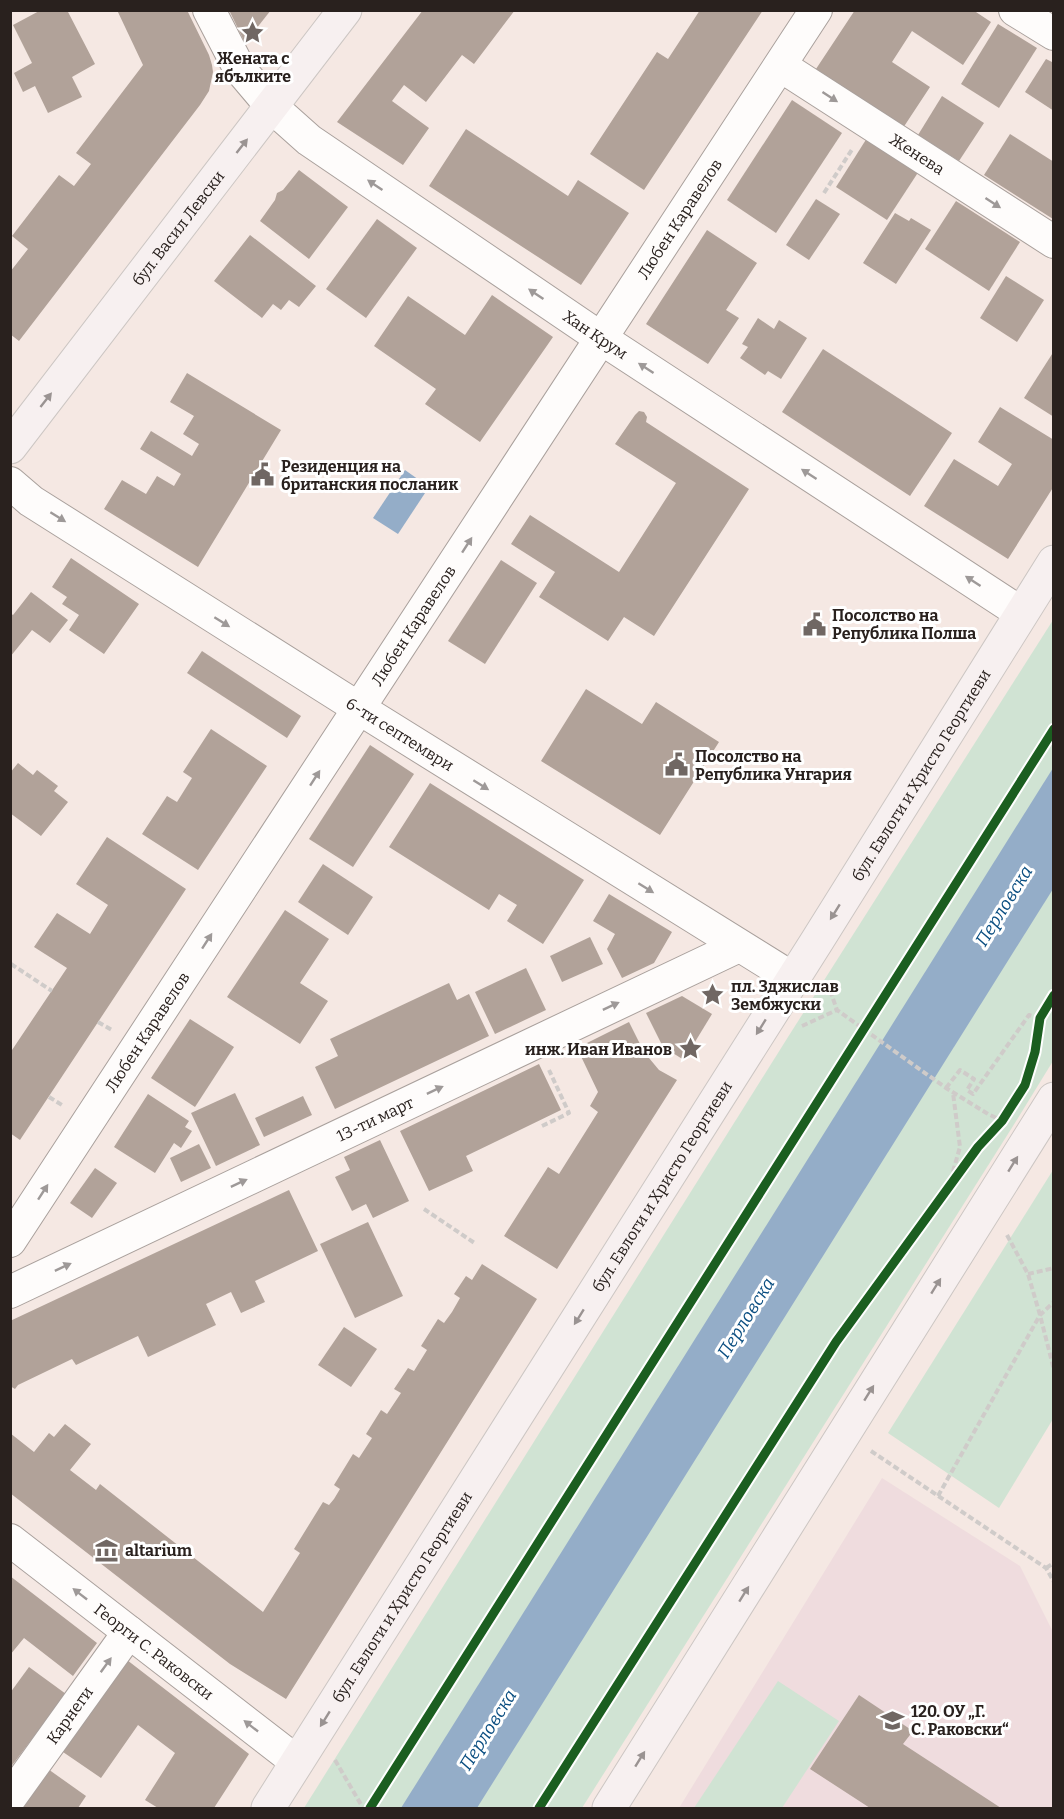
<svg xmlns="http://www.w3.org/2000/svg" width="1064" height="1819" font-family="Bitter,serif">
<rect width="100%" height="100%" fill="#f5e8e3"/>
<path fill="#efdcde" d="M882,1478L1020,1566L1053,1632V1808H679Z"/>
<g fill="#d0e3d3">
<path d="M1053,620V1061L1013,1126L582,1808H304L788,1037Z"/>
<path d="M1053,1170V1419L999,1508L888,1433Z"/>
<path d="M778,1681L839,1721L782,1808H694Z"/>
</g>
<g fill="#94adc8">
<path d="M405,470L429,487L398,534L373,518Z"/>
<path d="M1053,768V889L477,1808H401Z"/>
</g>
<g fill="#b1a299">
<path d="M41,10H67L95,64L72,77L82,97L48,113L35,86L23,92L14,73L32,63L13,25Z"/>
<path d="M117,10H187L209,55L212,65L213,72L209,91L200,105L19,341L10,334V272L28,249L12,236L59,175L74,186L91,164L76,153L143,65Z"/>
<path d="M229,10H271L245,43Z"/>
<path d="M423,10H515L474,64L462,55L426,102L404,85L392,101L429,128L403,165L337,122Z"/>
<path d="M700,10H763L644,190L590,154L657,52L668,59Z"/>
<path d="M855,10H973L991,22L963,65L912,31L892,62L930,87L903,128L814,72Z"/>
<path d="M998,24L1037,48L999,108L961,84Z"/>
<path d="M1046,59L1054,63V111L1025,92Z"/>
<path d="M942,96L984,123L959,161L918,135Z"/>
<path d="M792,100L842,133L776,233L727,200Z"/>
<path d="M466,129L568,196L578,180L629,213L581,285L429,186Z"/>
<path d="M1010,134L1054,162L1053,219L984,175Z"/>
<path d="M867,138L919,171L887,220L836,187Z"/>
<path d="M299,170L348,207L309,259L260,221L275,200L277,193L283,190Z"/>
<path d="M816,199L840,214L809,260L786,245Z"/>
<path d="M956,201L1020,242L989,291L925,249Z"/>
<path d="M895,213L909,221L911,218L931,230L896,284L863,263Z"/>
<path d="M377,219L417,248L366,318L326,289Z"/>
<path d="M707,230L757,263L726,310L739,318L708,364L646,324Z"/>
<path d="M250,235L316,286L299,307L289,300L281,310L273,304L262,318L214,281Z"/>
<path d="M1006,276L1044,300L1017,342L980,318Z"/>
<path d="M492,295L553,337L480,442L425,404L436,389L374,346L408,296L465,335Z"/>
<path d="M758,318L774,329L779,320L807,338L781,379L768,371L765,375L740,358L748,347L742,344Z"/>
<path d="M823,349L952,433L910,496L782,412Z"/>
<path d="M1054,351V417L1024,398Z"/>
<path d="M187,373L281,430L198,567L104,509L122,480L146,494L157,476L174,486L181,474L140,449L151,431L192,456L199,444L183,434L194,416L170,402Z"/>
<path d="M1000,407L1054,440V486L1008,559L924,506L954,459L998,486L1012,464L978,442Z"/>
<path d="M639,411L644,412L647,417L646,422L749,489L654,636L624,617L608,641L539,597L555,572L511,544L530,515L619,572L676,483L615,444L635,415Z"/>
<path d="M71,558L139,604L104,654L69,630L79,615L62,604L67,597L52,587Z"/>
<path d="M501,560L537,583L485,664L448,641Z"/>
<path d="M31,592L68,620L50,643L32,630L10,657V613L13,615Z"/>
<path d="M202,651L301,716L287,738L187,673Z"/>
<path d="M586,689L642,724L656,702L719,742L660,835L541,761Z"/>
<path d="M211,729L267,766L198,870L142,834L167,796L177,802L192,778L183,772Z"/>
<path d="M370,745L414,774L353,867L309,839Z"/>
<path d="M18,763L33,775L37,770L58,786L54,791L68,802L41,836L10,813V773Z"/>
<path d="M430,783L584,880L543,944L507,921L517,905L499,894L489,910L389,847Z"/>
<path d="M107,837L186,889L20,1140L10,1133V1053L67,968L34,947L57,913L90,934L108,905L76,884Z"/>
<path d="M323,864L373,897L348,935L298,902Z"/>
<path d="M609,894L672,932L654,963L622,978L607,949L615,934L593,921Z"/>
<path d="M285,910L329,939L300,983L328,1001L300,1044L227,997Z"/>
<path d="M590,937L603,964L562,982L550,956Z"/>
<path d="M526,968L546,1010L495,1034L475,992Z"/>
<path d="M449,983L457,1000L469,994L489,1036L335,1109L315,1067L338,1056L330,1039Z"/>
<path d="M682,996L712,1014L684,1060L663,1047L646,1013Z"/>
<path d="M190,1019L234,1047L195,1107L151,1078Z"/>
<path d="M629,1022L644,1052L659,1070L677,1080L557,1269L504,1236L548,1167L559,1174L598,1112L590,1106L598,1092L577,1048Z"/>
<path d="M539,1064L561,1110L466,1156L473,1171L429,1191L400,1131Z"/>
<path d="M235,1093L260,1145L216,1166L191,1113Z"/>
<path d="M148,1094L189,1121L185,1127L192,1131L181,1148L174,1143L155,1173L114,1147Z"/>
<path d="M303,1096L312,1115L264,1137L255,1118Z"/>
<path d="M380,1140L409,1201L373,1218L366,1204L352,1211L335,1177L350,1170L344,1157Z"/>
<path d="M199,1144L211,1168L181,1182L170,1158Z"/>
<path d="M95,1168L117,1183L92,1218L70,1203Z"/>
<path d="M289,1190L318,1251L255,1281L265,1302L241,1313L231,1292L206,1304L216,1325L148,1357L138,1336L76,1365L72,1359L18,1385L15,1389L10,1386V1321Z"/>
<path d="M368,1222L403,1296L355,1318L320,1244Z"/>
<path d="M482,1264L537,1299L286,1699L230,1664L10,1493V1433L34,1452L49,1433L54,1437L65,1424L91,1444L70,1470L96,1490L100,1484L263,1612L300,1553L294,1549L323,1502L329,1505L334,1499L340,1489L334,1485L353,1454L359,1458L372,1438L366,1434L381,1410L387,1414L401,1393L394,1389L408,1368L414,1371L427,1350L421,1346L438,1319L444,1323L452,1312L460,1298L454,1294L466,1276L472,1280Z"/>
<path d="M344,1327L377,1349L351,1387L318,1365Z"/>
<path d="M10,1576L97,1643L73,1676L24,1638L10,1655Z"/>
<path d="M127,1660L249,1754L214,1808H158L145,1800L175,1753L138,1725L101,1778L63,1752Z"/>
<path d="M29,1667L66,1694L10,1768V1693Z"/>
<path d="M859,1695L913,1731L903,1744L1001,1808H870L810,1769Z"/>
<path d="M48,1769L86,1796L78,1808H20Z"/>
</g>
<g fill="none" stroke-linecap="round" stroke-linejoin="round">
<defs>
<g id="minor">
<path id="s1" d="M209,10L239,68L272,107L309,140L602,339L1021,613"/>
<path d="M1015,10L1054,34"/>
<path id="s2" d="M781,66L1054,242"/>
<path id="s3" d="M10,483L31,501L360,709L792,978"/>
<path id="s4" d="M10,1241L816,10"/>
<path id="s5" d="M10,1292L739,946"/>
<path id="s6" d="M10,1540L297,1762"/>
<path id="s7" d="M10,1798L129,1632"/>
</g>
<g id="primary">
<path id="s8" d="M10,447L345,10"/>
<path id="s9" d="M268,1808L817,941L1054,562"/>
<path d="M609,1808L1054,1099"/>
</g>
</defs>
<use href="#minor" stroke="#a9a09c" stroke-width="34"/>
<use href="#primary" stroke="#ccc6c3" stroke-width="35"/>
<g stroke="#cfcbc9" stroke-width="4" stroke-dasharray="6 3" stroke-linecap="butt">
<path d="M824,193L853,148"/>
<path d="M11,964L52,991"/>
<path d="M827,982L837,1010L946,1088L988,1114L1003,1121"/>
<path d="M98,1022L112,1030"/>
<path d="M802,1026L837,1010"/>
<path d="M946,1088L960,1070L974,1079L967,1090L973,1094L1029,1015L1040,1018"/>
<path d="M49,1097L62,1105"/>
<path d="M542,1126L569,1113L549,1070"/>
<path d="M948,1189L960,1147L953,1093"/>
<path d="M424,1209L476,1244"/>
<path d="M1007,1235L1028,1274L1040,1315L1054,1370"/>
<path d="M1028,1274L1054,1268"/>
<path d="M871,1451L1046,1568L1054,1582"/>
<path d="M938,1496L1040,1315L1054,1302"/>
<path d="M1046,1568L1054,1563"/>
<path d="M335,1760L363,1808"/>
</g>
<use href="#minor" stroke="#fefcfb" stroke-width="32"/>
<use href="#primary" stroke="#f7f0f0" stroke-width="33"/>
<defs>
<g id="cycleway">
<path d="M370,1808L1054,729"/>
<path d="M539,1808L836,1342L978,1147L1002,1121L1025,1085L1035,1052L1040,1018L1054,995"/>
</g>
</defs>
<use href="#cycleway" stroke="#fff" stroke-width="13"/>
<use href="#cycleway" stroke="#1b5e20" stroke-width="9"/>
</g>
<defs><path id="oneway-solid" d="M-6-.8H1V-3.2L6.5 0L1 3.2V.8H-6Z" transform="scale(1.5)"/></defs>
<g fill="#9e9998">
<use href="#oneway-solid" transform="translate(830 97) rotate(33)"/>
<use href="#oneway-solid" transform="translate(375 185) rotate(-146)"/>
<use href="#oneway-solid" transform="translate(993 203) rotate(33)"/>
<use href="#oneway-solid" transform="translate(536 294) rotate(-146)"/>
<use href="#oneway-solid" transform="translate(646 368) rotate(-147)"/>
<use href="#oneway-solid" transform="translate(809 474) rotate(-147)"/>
<use href="#oneway-solid" transform="translate(58 517) rotate(32)"/>
<use href="#oneway-solid" transform="translate(467 545) rotate(-57)"/>
<use href="#oneway-solid" transform="translate(973 581) rotate(-147)"/>
<use href="#oneway-solid" transform="translate(222 622) rotate(32)"/>
<use href="#oneway-solid" transform="translate(315 778) rotate(-57)"/>
<use href="#oneway-solid" transform="translate(481 785) rotate(32)"/>
<use href="#oneway-solid" transform="translate(646 888) rotate(32)"/>
<use href="#oneway-solid" transform="translate(207 941) rotate(-57)"/>
<use href="#oneway-solid" transform="translate(611 1006) rotate(-25)"/>
<use href="#oneway-solid" transform="translate(435 1090) rotate(-25)"/>
<use href="#oneway-solid" transform="translate(239 1183) rotate(-25)"/>
<use href="#oneway-solid" transform="translate(43 1192) rotate(-57)"/>
<use href="#oneway-solid" transform="translate(63 1267) rotate(-25)"/>
<use href="#oneway-solid" transform="translate(80 1594) rotate(-142)"/>
<use href="#oneway-solid" transform="translate(106 1665) rotate(-54)"/>
<use href="#oneway-solid" transform="translate(251 1726) rotate(-142)"/>
</g>
<g fill="#9a9392">
<use href="#oneway-solid" transform="translate(242 146) rotate(-52)"/>
<use href="#oneway-solid" transform="translate(46 400) rotate(-52)"/>
<use href="#oneway-solid" transform="translate(835 912) rotate(122)"/>
<use href="#oneway-solid" transform="translate(761 1027) rotate(122)"/>
<use href="#oneway-solid" transform="translate(1013 1164) rotate(-58)"/>
<use href="#oneway-solid" transform="translate(936 1286) rotate(-58)"/>
<use href="#oneway-solid" transform="translate(579 1317) rotate(122)"/>
<use href="#oneway-solid" transform="translate(869 1393) rotate(-58)"/>
<use href="#oneway-solid" transform="translate(744 1594) rotate(-58)"/>
<use href="#oneway-solid" transform="translate(325 1719) rotate(122)"/>
<use href="#oneway-solid" transform="translate(640 1759) rotate(-58)"/>
</g>
<defs>
<symbol id="sight-bare" viewBox="-9 -9 18 18"><path d="M0-6L1.8-2.2L6-1.7L2.9 1.2L3.7 5.4L0 3.3L-3.7 5.4L-2.9 1.2L-6-1.7L-1.8-2.2Z" fill="#706763" stroke="#fff" stroke-width="2.5" paint-order="stroke"/></symbol>
<symbol id="civic-bare" viewBox="-9 -9 18 18"><path d="M-.6-6.5H3V-4.5H.6V-3L4-1V1h2V6H-6V1h2V-1L-.6-3ZM-1.2 2.5V6h2.4V2.5Z" fill="#706763" stroke="#fff" stroke-width="2.5" paint-order="stroke"/></symbol>
<symbol id="museum-bare" viewBox="-9 -9 18 18"><path d="M0-6L6-3V-2H-6V-3ZM-5-1h2V3h-2ZM-1-1h2V3h-2ZM3-1h2V3H3ZM-6 4H6V6H-6Z" fill="#706763" stroke="#fff" stroke-width="2.5" paint-order="stroke"/></symbol>
<symbol id="school-bare" viewBox="-9 -9 18 18"><path d="M0-5L7-2L0 1L-7-2ZM-4 1L0 2.5L4 1V4Q0 6-4 4Z" fill="#706763" stroke="#fff" stroke-width="2.5" paint-order="stroke"/></symbol>
</defs>
<g fill-rule="evenodd">
<use href="#sight-bare" x="236" y="16" width="33" height="33"/>
<use href="#civic-bare" x="246" y="458" width="33" height="33"/>
<use href="#civic-bare" x="798" y="608" width="33" height="33"/>
<use href="#civic-bare" x="660" y="748" width="33" height="33"/>
<use href="#sight-bare" x="696" y="978" width="33" height="33"/>
<use href="#sight-bare" x="674" y="1032" width="33" height="33"/>
<use href="#museum-bare" x="90" y="1534" width="33" height="33"/>
<use href="#school-bare" x="876" y="1704" width="33" height="33"/>
</g>
<g text-anchor="middle" stroke-width="6" stroke-linejoin="round" paint-order="stroke">
<g font-size="16" font-weight="bold" fill="#29211e" stroke="#fff" text-anchor="start">
<text x="253" y="64" text-anchor="middle">Жената с<tspan x="253" dy="18">ябълките</tspan></text>
<text x="281" y="472">Резиденция на<tspan x="281" dy="18">британския посланик</tspan></text>
<text x="832" y="621">Посолство на<tspan x="832" dy="18">Република Полша</tspan></text>
<text x="695" y="762">Посолство на<tspan x="695" dy="18">Република Унгария</tspan></text>
<text x="731" y="992">пл. Зджислав<tspan x="731" dy="18">Зембжуски</tspan></text>
<text x="672" y="1055" text-anchor="end">инж. Иван Иванов</text>
<text x="125" y="1556">altarium</text>
<text x="911" y="1717">120. ОУ „Г.<tspan x="911" dy="18">С. Раковски“</tspan></text>
</g>
<g font-size="16" fill="#29211e" stroke="#fff">
<text dy="6" stroke="none"><textPath href="#s2" startOffset="162">Женева</textPath></text>
<text dy="6" stroke="none"><textPath href="#s4" startOffset="1222">Любен Каравелов</textPath></text>
<text dy="6" stroke="none"><textPath href="#s8" startOffset="276">бул. Васил Левски</textPath></text>
<text dy="6" stroke="none"><textPath href="#s1" startOffset="512">Хан Крум</textPath></text>
<text dy="6" stroke="none"><textPath href="#s4" startOffset="736">Любен Каравелов</textPath></text>
<text dy="6" stroke="none"><textPath href="#s3" startOffset="464">6-ти септември</textPath></text>
<text dy="6" stroke="none"><textPath href="#s9" startOffset="1222">бул. Евлоги и Христо Георгиеви</textPath></text>
<text dy="6" stroke="none"><textPath href="#s4" startOffset="250">Любен Каравелов</textPath></text>
<text dy="6" stroke="none"><textPath href="#s5" startOffset="404">13-ти март</textPath></text>
<text dy="6" stroke="none"><textPath href="#s9" startOffset="736">бул. Евлоги и Христо Георгиеви</textPath></text>
<text dy="6" stroke="none"><textPath href="#s9" startOffset="250">бул. Евлоги и Христо Георгиеви</textPath></text>
<text dy="6" stroke="none"><textPath href="#s6" startOffset="182">Георги С. Раковски</textPath></text>
<text dy="6" stroke="none"><textPath href="#s7" startOffset="102">Карнеги</textPath></text>
</g>
<g font-size="18" font-style="italic" fill="#0a4e81" stroke="#fff">
<text transform="translate(1004 906) rotate(-58)" y="6">Перловска</text>
<text transform="translate(746 1318) rotate(-58)" y="6">Перловска</text>
<text transform="translate(488 1730) rotate(-58)" y="6">Перловска</text>
</g>
</g>
<rect width="1064" height="1819" fill="none" stroke="#29211e" stroke-width="24"/>
</svg>
